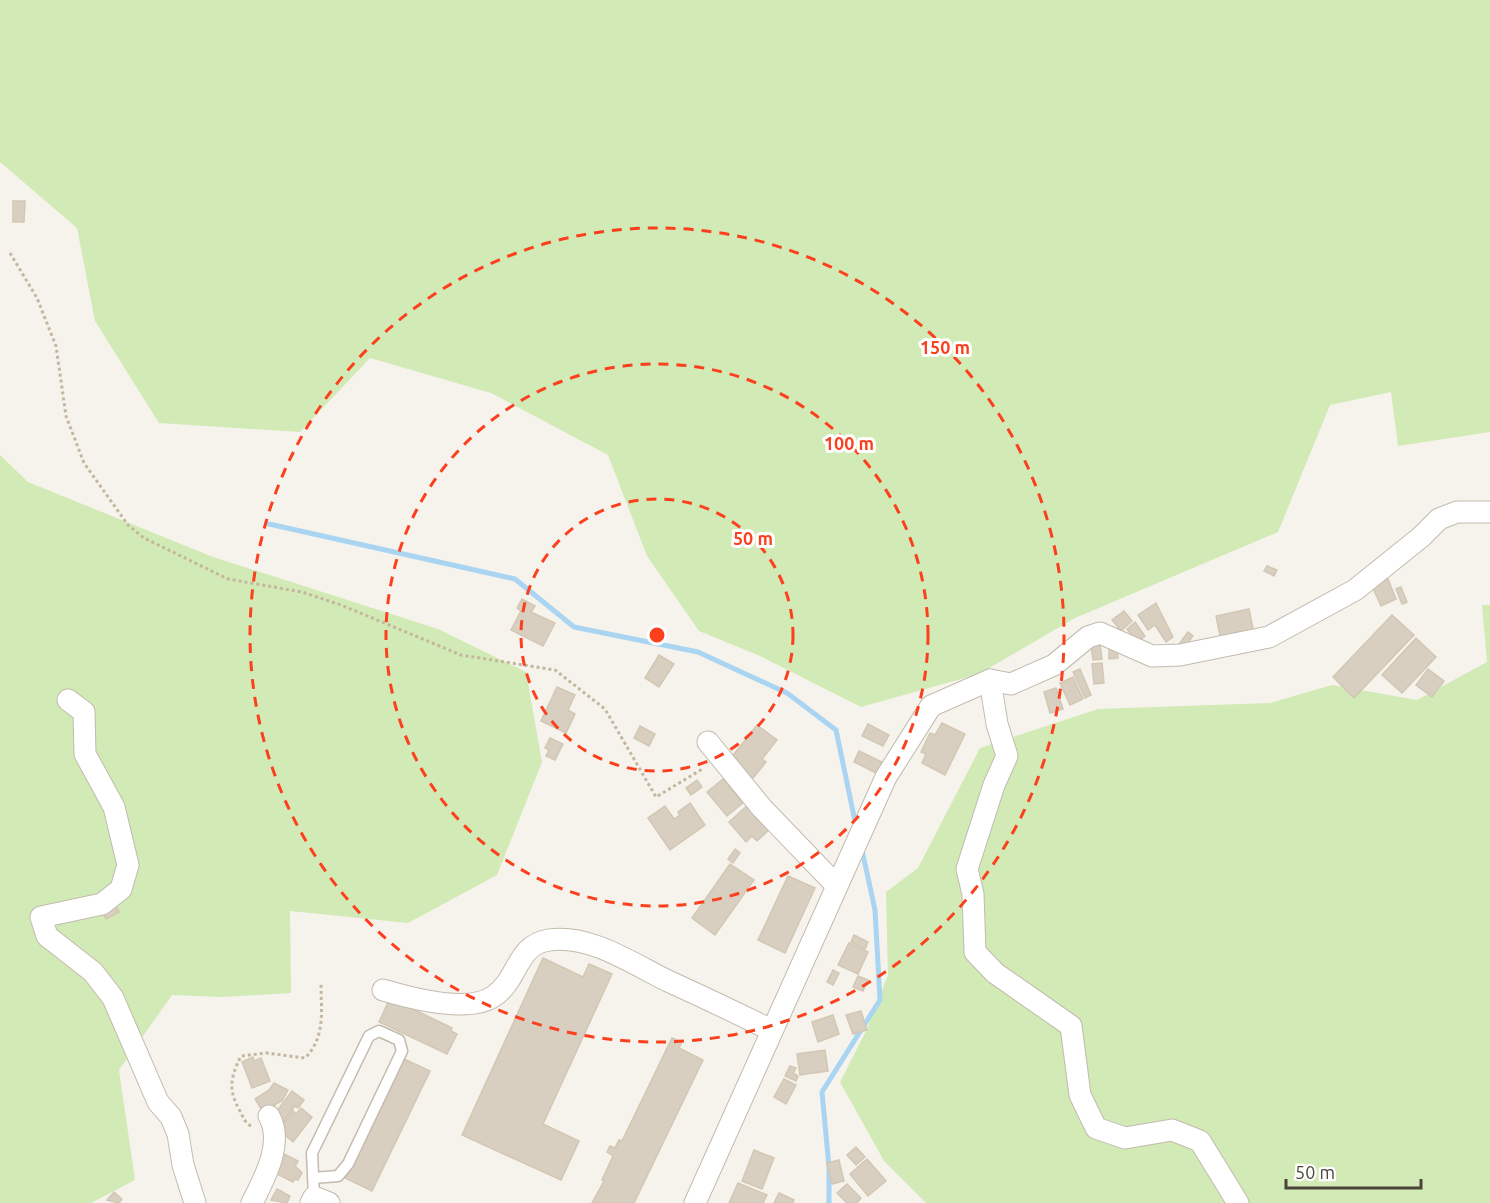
<svg xmlns="http://www.w3.org/2000/svg" width="1490" height="1203" font-family="Ubuntu,sans-serif">
<rect width="100%" height="100%" fill="#f6f3ec"/>
<g fill="#d2eab5">
<path d="M0,0H1490V432L1398,446L1391,392L1330,405L1278,532L1075,618L979,674L861,707L760,656L699,631L647,556L608,455L491,393L370,358L300,432L159,423L95,321L77,228L0,162Z"/>
<path d="M0,455L28,482L213,557L438,629L526,672L542,762L497,875L408,923L290,911L291,993L222,997L172,995L119,1070L135,1180L91,1203H0Z"/>
<path d="M1482,605H1490V1203H926L884,1161L840,1082L867,1029L888,975L886,892L918,868L980,748L1098,709L1270,703L1332,685L1417,700L1487,662Z"/>
</g>
<g fill="none" stroke-linecap="round" stroke-linejoin="round">
<g stroke="#a9d4f2" stroke-width="5">
<path d="M269,524L515,579L574,627L698,652L787,693L836,730L856,826"/>
<path d="M829,1203V1167L822,1092L880,1000L875,910L862,850"/>
</g>
</g>
<g fill="#d8cfc1" stroke="#d3c7b4" stroke-width="1.5">
<path d="M13,201H25L24,222H13Z"/>
<path d="M1267,566L1277,570L1274,576L1264,571Z"/>
<path d="M1388,579L1396,599L1381,606L1372,586Z"/>
<path d="M1401,587L1407,602L1402,604L1396,589Z"/>
<path d="M522,599L535,606L531,612L555,623L543,646L511,630L521,611L517,608Z"/>
<path d="M1156,603L1173,637L1166,642L1155,625L1148,630L1138,615Z"/>
<path d="M1249,609L1254,633L1221,640L1216,616Z"/>
<path d="M1124,611L1132,621L1121,631L1112,620Z"/>
<path d="M1392,615L1414,635L1354,698L1333,677Z"/>
<path d="M1135,622L1145,636L1137,642L1127,629Z"/>
<path d="M1188,632L1193,636L1184,648L1179,644Z"/>
<path d="M1416,638L1436,657L1402,693L1382,675Z"/>
<path d="M1100,644L1102,659L1093,660L1091,645Z"/>
<path d="M1117,645L1118,658L1109,659V646Z"/>
<path d="M659,655L674,664L659,687L645,678Z"/>
<path d="M1102,663L1104,683L1094,684L1092,664Z"/>
<path d="M1080,669L1091,695L1085,698L1073,672Z"/>
<path d="M1428,669L1444,681L1432,697L1416,685Z"/>
<path d="M1073,677L1083,699L1070,705L1060,683Z"/>
<path d="M557,687L575,695L568,710L575,714L566,733L541,721Z"/>
<path d="M1056,688L1063,709L1050,713L1044,692Z"/>
<path d="M942,723L965,734L945,775L922,763L926,754L921,752L930,733L935,735Z"/>
<path d="M868,724L889,735L883,746L862,736Z"/>
<path d="M757,725L777,740L762,759L766,762L753,778L729,760Z"/>
<path d="M640,726L655,734L649,746L634,738Z"/>
<path d="M550,738L563,744L555,760L546,756L549,750L545,748Z"/>
<path d="M859,751L882,762L876,773L854,762Z"/>
<path d="M723,779L743,803L727,816L707,792Z"/>
<path d="M697,780L702,787L691,795L686,788Z"/>
<path d="M690,803L705,825L670,850L648,818L665,806L674,819L680,815L678,812Z"/>
<path d="M749,804L771,828L757,841L752,836L746,842L729,822Z"/>
<path d="M735,849L740,853L733,863L728,859Z"/>
<path d="M730,864L754,880L715,935L692,918Z"/>
<path d="M788,876L815,888L785,953L758,940Z"/>
<path d="M113,902L119,912L106,919L101,909Z"/>
<path d="M854,935L868,942L865,949L851,942Z"/>
<path d="M849,943L868,952L858,974L838,965Z"/>
<path d="M543,958L583,977L589,964L612,974L543,1124L579,1141L561,1180L462,1135Z"/>
<path d="M833,970L839,973L833,985L827,982Z"/>
<path d="M858,976L868,980L863,991L853,987Z"/>
<path d="M390,998L452,1028L451,1031L457,1034L447,1054L379,1022Z"/>
<path d="M861,1011L867,1030L853,1034L846,1015Z"/>
<path d="M833,1015L839,1034L818,1042L812,1022Z"/>
<path d="M672,1038L682,1042L679,1048L703,1060L649,1172L634,1203H592L604,1181L602,1180L613,1156L607,1152L610,1146L615,1148L619,1140L622,1141Z"/>
<path d="M825,1050L828,1071L800,1075L797,1054Z"/>
<path d="M253,1057L254,1061L261,1058L270,1081L252,1088L242,1062Z"/>
<path d="M402,1058L430,1071L372,1191L345,1178Z"/>
<path d="M790,1066L796,1068L793,1073L798,1076L796,1081L785,1076Z"/>
<path d="M784,1079L796,1085L786,1104L774,1097Z"/>
<path d="M274,1083L288,1090L282,1101L274,1105L276,1109L263,1112L255,1099L269,1090Z"/>
<path d="M292,1091L304,1100L298,1108L295,1106L282,1123L273,1116Z"/>
<path d="M301,1108L312,1117L293,1142L279,1130L293,1111L296,1114Z"/>
<path d="M856,1147L865,1157L856,1165L847,1155Z"/>
<path d="M754,1150L774,1158L762,1189L742,1181Z"/>
<path d="M280,1152L298,1161L295,1166L302,1173L298,1180L295,1179L293,1182L271,1171Z"/>
<path d="M867,1159L886,1181L868,1196L850,1174Z"/>
<path d="M839,1160L844,1181L832,1184L827,1163Z"/>
<path d="M738,1183L767,1195L763,1203H729Z"/>
<path d="M847,1184L861,1198L857,1203H847L837,1193Z"/>
<path d="M277,1189L290,1196L287,1203L271,1200Z"/>
<path d="M114,1192L122,1199L119,1203L107,1200Z"/>
<path d="M779,1193L794,1200L793,1203H774Z"/>
</g>
<g fill="none" stroke-linecap="round" stroke-linejoin="round">
<defs>
<path id="service" d="M313,1178L338,1176L348,1164L402,1051L399,1040L379,1031L369,1036L312,1153L314,1197"/>
<g id="minor">
<path d="M990,680L997,724L1007,756L994,785L967,869L973,894L975,952L995,973L1071,1026L1080,1095L1096,1128L1125,1138L1172,1130L1200,1141L1238,1203"/>
<path d="M68,700L84,712L85,754L114,807L128,865L121,889L102,904L41,917L47,936L93,972L113,998L158,1102L171,1117L178,1134L183,1165L195,1203"/>
<path d="M708,742L762,808L836,885"/>
<path d="M383,990C410,998 469,1014 494,996C519,979 516,945 549,940C590,934 633,964 668,981C703,997 737,1013 771,1030"/>
<path d="M252,1203C265,1177 284,1143 269,1116"/>
<path d="M311,1203L314,1197L329,1203"/>
<path d="M695,1203L886,777L931,706L990,680L1011,684L1054,665L1088,637L1100,633L1152,656L1180,655L1269,637L1355,590L1421,537L1439,519L1457,512H1490"/>
</g>
</defs>
<use href="#service" stroke="#c2bbae" stroke-width="13"/>
<use href="#minor" stroke="#c2bbae" stroke-width="23"/>
<g stroke="#c4b79f" stroke-width="3" stroke-dasharray="3 3" stroke-linecap="butt">
<path d="M10,253L37,298L56,346L66,416L84,463L128,525L144,538L228,579L302,592L341,605L461,655L555,670L605,709L656,797L704,768"/>
<path d="M251,1126C245,1123 243,1117 240,1111C228,1090 230,1078 241,1056L266,1053L305,1058C326,1037 321,1010 321,983"/>
</g>
<use href="#service" stroke="#fff" stroke-width="10"/>
<use href="#minor" stroke="#fff" stroke-width="21"/>
</g>
<g fill="none" stroke="#fc3f1d" stroke-width="3" stroke-dasharray="10 8">
<circle cx="657" cy="635" r="136"/>
<circle cx="657" cy="635" r="271"/>
<circle cx="657" cy="635" r="407"/>
</g>
<circle cx="657" cy="635" r="9" fill="#fc3f1d" stroke="#fff" stroke-width="3"/>
<g font-size="18" text-anchor="middle" font-weight="bold" fill="#fc3f1d" stroke="#fff" stroke-width="6" stroke-linejoin="round" paint-order="stroke">
<text x="945" y="354">150 m</text>
<text x="849" y="450">100 m</text>
<text x="753" y="545">50 m</text>
</g>
<path d="M1286 1179v9h135v-9" fill="none" stroke="#4b4439" stroke-width="3"/>
<text x="1295" y="1179" font-size="18" fill="#4b4439" stroke="#ffffff" stroke-width="4.5" paint-order="stroke">50 m</text>
</svg>
